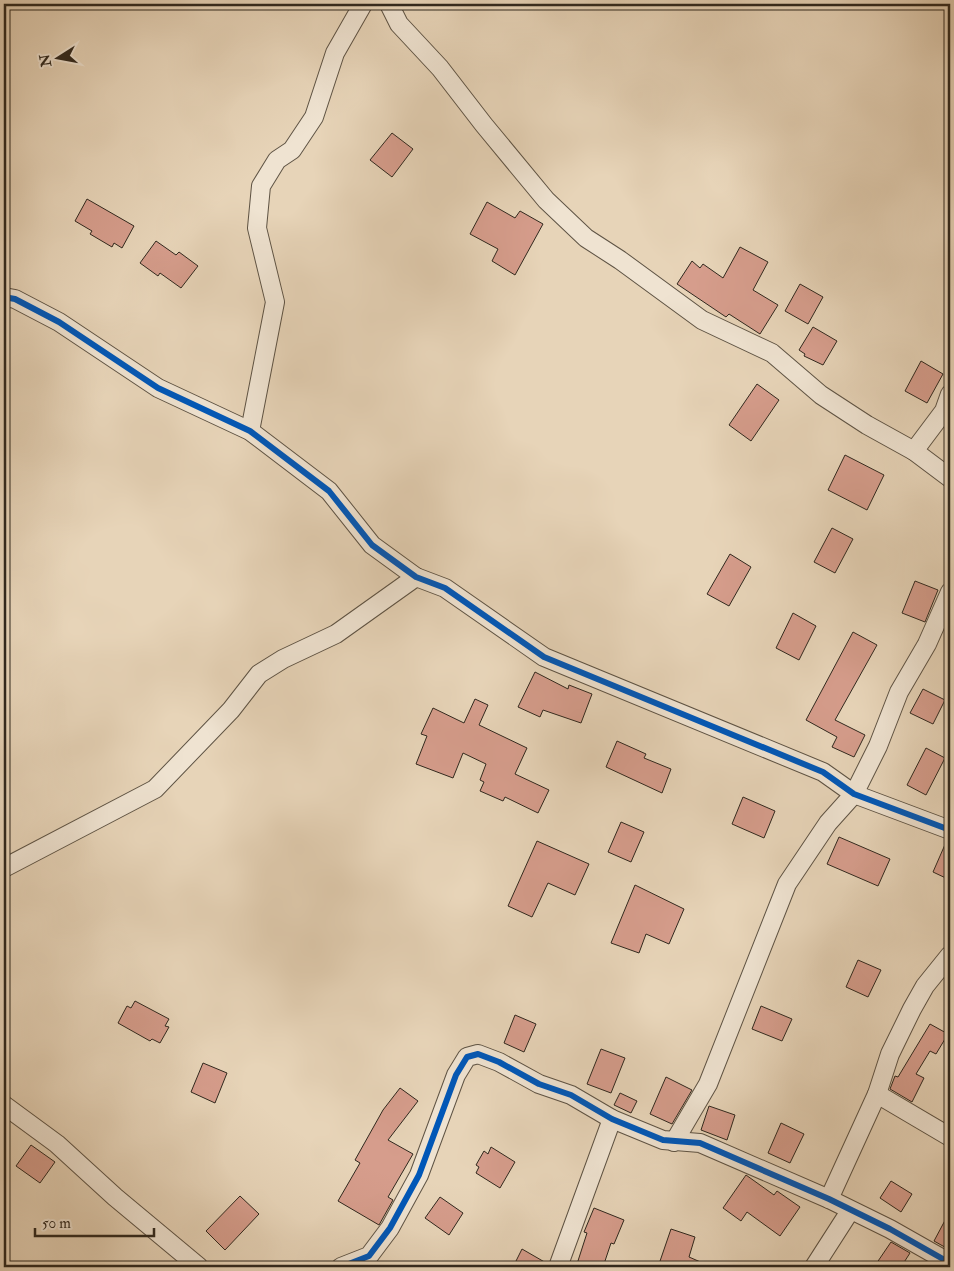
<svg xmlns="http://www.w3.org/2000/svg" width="954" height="1271" font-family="'IM FELL Double Pica',serif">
<rect width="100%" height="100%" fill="#e7d4b8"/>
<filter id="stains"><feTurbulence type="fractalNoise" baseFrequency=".004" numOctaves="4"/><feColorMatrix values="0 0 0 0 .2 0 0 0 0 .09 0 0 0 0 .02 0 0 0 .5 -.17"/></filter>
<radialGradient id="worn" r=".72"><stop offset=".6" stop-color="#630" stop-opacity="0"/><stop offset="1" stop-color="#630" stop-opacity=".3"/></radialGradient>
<g fill="#d69d8c" stroke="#30281e">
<path d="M392,133L413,149L392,177L370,160Z"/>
<path d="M87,199L134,226L122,248L114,243L112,247L90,234L92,231L75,221Z"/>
<path d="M487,202L515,218L520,211L543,224L515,275L492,261L498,249L470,234Z"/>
<path d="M156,241L176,255L179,252L198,266L181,288L160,273L158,276L140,263Z"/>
<path d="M740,247L768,262L753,290L778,305L760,334L729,314L726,317L677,284L692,261L700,268L703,264L723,278Z"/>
<path d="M800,284L823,297L808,324L785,311Z"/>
<path d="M813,327L837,341L823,365L804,356L805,354L799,350Z"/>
<path d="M921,361L943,374L927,403L905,391Z"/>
<path d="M757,384L779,400L751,441L729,425Z"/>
<path d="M845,455L884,475L867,510L828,490Z"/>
<path d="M832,528L853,539L835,573L814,562Z"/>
<path d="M730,554L751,567L729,606L707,594Z"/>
<path d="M915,581L938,590L925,622L902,613Z"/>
<path d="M793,613L816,626L799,660L776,648Z"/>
<path d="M853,632L877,645L835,720L865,735L854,757L832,747L837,737L806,720Z"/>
<path d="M535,672L568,689L569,685L592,694L581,723L543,710L540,717L518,707Z"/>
<path d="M923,689L945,700L933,724L910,713Z"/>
<path d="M475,699L488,705L479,725L527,748L515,774L549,790L538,813L505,797L503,801L480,791L484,782L480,780L486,764L463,753L453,778L416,764L427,736L421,734L433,708L464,723Z"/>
<path d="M617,741L646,754L644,758L671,769L662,793L606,767Z"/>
<path d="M926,748L945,758L926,795L907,785Z"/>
<path d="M743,797L775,811L764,838L732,824Z"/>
<path d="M621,822L644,832L631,862L608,852Z"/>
<path d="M839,837L890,859L878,886L827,864Z"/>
<path d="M947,840H950V880L933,872Z"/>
<path d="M537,841L589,864L575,895L548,883L532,917L508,906Z"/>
<path d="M635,885L684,909L669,944L646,934L639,953L611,943Z"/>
<path d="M858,960L881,970L868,997L846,987Z"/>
<path d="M135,1001L169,1019L165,1026L169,1027L160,1043L152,1039L150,1041L118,1023L127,1006L131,1008Z"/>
<path d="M761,1006L792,1019L782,1041L752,1029Z"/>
<path d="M515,1015L536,1024L524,1052L504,1043Z"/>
<path d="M930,1024L948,1034L936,1054L930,1051L916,1074L924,1078L912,1102L890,1089L895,1076L898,1077Z"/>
<path d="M601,1049L625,1058L611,1093L587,1084Z"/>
<path d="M203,1063L227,1073L215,1103L191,1092Z"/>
<path d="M666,1077L692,1090L672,1124L650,1114Z"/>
<path d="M400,1088L418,1101L388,1140L413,1154L388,1197L393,1200L379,1225L338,1201L360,1163L355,1160L383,1110Z"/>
<path d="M620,1093L637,1101L631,1113L614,1105Z"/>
<path d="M709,1106L735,1115L727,1140L701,1130Z"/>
<path d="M781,1123L804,1134L790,1163L768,1153Z"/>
<path d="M31,1145L55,1162L40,1183L16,1166Z"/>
<path d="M491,1147L515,1162L500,1188L476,1173L479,1167L476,1165L484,1151L488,1154Z"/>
<path d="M746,1175L774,1195L777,1191L800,1207L780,1236L747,1212L741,1221L723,1208Z"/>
<path d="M891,1181L912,1194L901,1212L880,1198Z"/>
<path d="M240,1196L259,1214L225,1250L206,1231Z"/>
<path d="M440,1197L463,1213L449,1235L425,1218Z"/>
<path d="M594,1208L624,1220L614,1244L611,1243L603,1267H576L587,1233L584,1232Z"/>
<path d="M950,1211V1250L934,1241Z"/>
<path d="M671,1229L695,1237L689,1257L712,1267H658Z"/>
<path d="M891,1242L910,1253L901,1267H874Z"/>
<path d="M522,1249L548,1264V1267H513Z"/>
</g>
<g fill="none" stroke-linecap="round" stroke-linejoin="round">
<defs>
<g id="minor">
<path d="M389,4L399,24L440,68L484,125L546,200L586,238L620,260L702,320L772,353L821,395L867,425L914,451L950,478"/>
<path d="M4,297L15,299L59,322L158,388L250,431L329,491L372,545L416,577L445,588L544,657L823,772L854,794L950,830"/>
<path d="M250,431L275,302L257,228L261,186L277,160L292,150L314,117L335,53L363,4"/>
<path d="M914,451L944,411L950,394"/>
<path d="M4,868L155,789L231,710L259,674L283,659L336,634L416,577"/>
<path d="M877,1094L950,1137"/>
<path d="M4,1105L57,1144L115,1197L199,1267"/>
<path d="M674,1142L708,1084L787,884L828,823L854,794L878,746L899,692L927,644L950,592"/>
<path d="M829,1199L877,1094L890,1054L912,1009L925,986L950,955"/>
<path d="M341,1267L369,1256L390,1228L419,1175L456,1075L467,1057L478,1054L499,1062L539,1084L571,1095L612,1119L663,1140L700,1143L829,1199L890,1229L950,1263"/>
<path d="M558,1267L612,1119"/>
<path d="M814,1267L850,1211"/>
</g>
</defs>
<use href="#minor" stroke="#5e5344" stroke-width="20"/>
<use href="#minor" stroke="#efe3d1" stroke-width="18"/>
<defs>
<g id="cycleway">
<path d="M4,297L15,299L59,322L158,388L250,431L329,491L372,545L416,577L445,588L544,657L823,772L854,794L950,830"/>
<path d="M341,1267L369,1256L390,1228L419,1175L456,1075L467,1057L478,1054L499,1062L539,1084L571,1095L612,1119L663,1140L700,1143L829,1199L890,1229L950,1263"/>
</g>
</defs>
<use href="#cycleway" stroke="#efe3d1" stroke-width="9"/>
<use href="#cycleway" stroke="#0057b8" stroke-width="6"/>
</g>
<rect width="954" height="1271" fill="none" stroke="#e7d4b8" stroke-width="20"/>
<rect x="5" y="5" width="944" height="1261" fill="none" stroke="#30281e" stroke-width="2.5"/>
<rect x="10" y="10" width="934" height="1251" fill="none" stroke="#30281e"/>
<g transform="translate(58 58) rotate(259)" stroke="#efe3d1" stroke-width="4" paint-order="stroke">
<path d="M0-4L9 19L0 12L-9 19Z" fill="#30281e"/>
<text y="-8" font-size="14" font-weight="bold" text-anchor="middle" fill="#30281e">N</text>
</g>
<path d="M35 1228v8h119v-8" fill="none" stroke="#30281e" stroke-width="2.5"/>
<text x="42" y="1228" font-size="15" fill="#30281e" stroke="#efe3d1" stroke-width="4" paint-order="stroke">50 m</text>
<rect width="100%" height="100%" filter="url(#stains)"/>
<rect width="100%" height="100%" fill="url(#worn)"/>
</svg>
